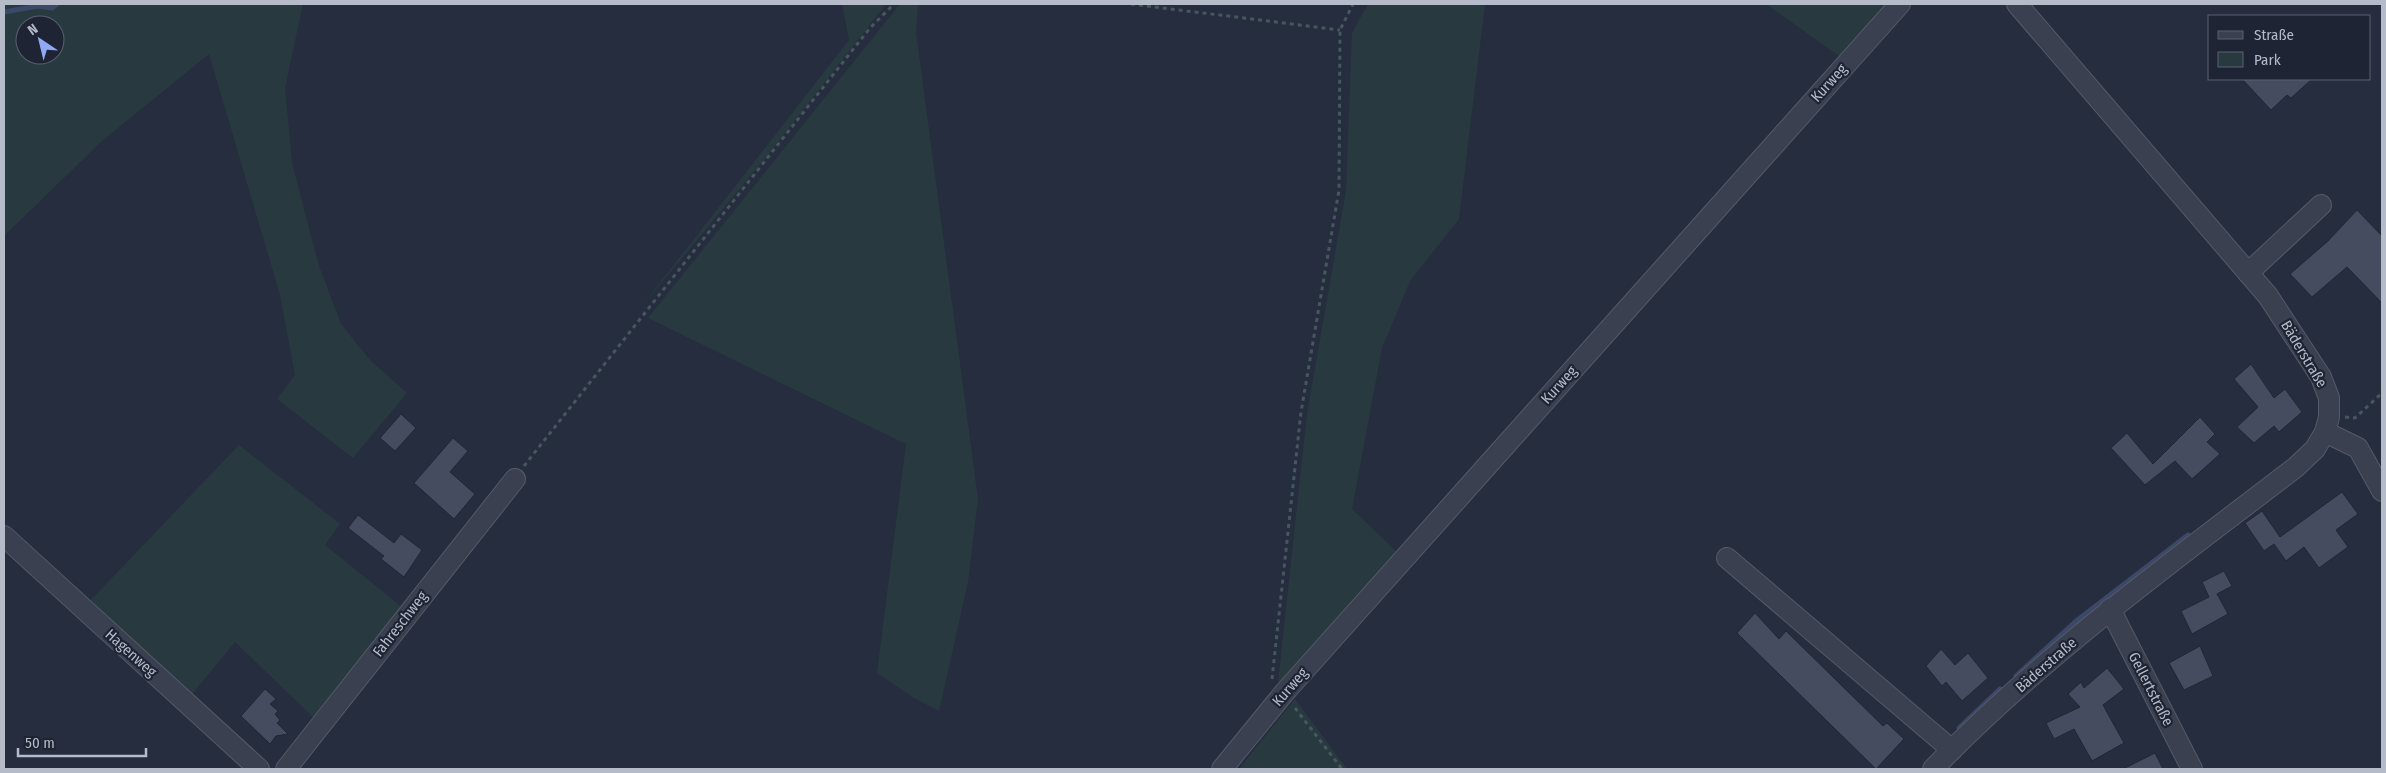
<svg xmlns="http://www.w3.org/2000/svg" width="2386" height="773" font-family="'Fira Sans Condensed',sans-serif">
<rect width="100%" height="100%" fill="#262d3f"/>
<g fill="#283a40" fill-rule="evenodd">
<path d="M4,4H303L285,88L292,163L319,266L341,324L370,360L407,393L353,458L277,399L295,375L280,295L209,54L102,141L4,236ZM25,25H55V55H25Z"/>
<path d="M842,4H886L767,156L638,311L849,40Z"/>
<path d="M900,4H918L916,32L978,499L968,582L939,711L914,698L877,673L906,444L648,318Z"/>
<path d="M1368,4H1485L1459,219L1410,281L1382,348L1352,509L1398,553L1277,692L1307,414L1346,191L1352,33Z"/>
<path d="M1766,4H1889L1839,56Z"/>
<path d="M239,445L340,524L325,545L403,608L316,720L235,642L189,698L87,604Z"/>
<path d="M1295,699L1347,769H1239Z"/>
</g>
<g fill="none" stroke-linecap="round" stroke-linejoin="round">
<g stroke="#3c4867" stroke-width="5">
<path d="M4,12L38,6L52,8L57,4"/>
<path d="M2016,676L2075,622L2188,535"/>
<path d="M1959,728L2000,689"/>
</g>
</g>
<g fill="#454c60" stroke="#212636">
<path d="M2242,79H2312L2291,98L2287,95L2271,110Z"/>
<path d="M2357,210L2382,236V303L2347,267L2312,297L2290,274L2328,241Z"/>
<path d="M2251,364L2274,398L2285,389L2302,412L2279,432L2274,426L2254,443L2237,427L2258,407L2234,379Z"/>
<path d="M401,414L416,428L395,451L380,438Z"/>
<path d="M2200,417L2215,434L2207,442L2220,454L2192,479L2175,461L2145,485L2111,448L2127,433L2153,464Z"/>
<path d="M453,438L468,451L450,472L475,494L454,519L414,483Z"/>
<path d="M2342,492L2358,514L2336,530L2348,547L2319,568L2304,547L2286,561L2274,544L2264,551L2245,523L2262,511L2280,537Z"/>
<path d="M358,515L394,543L401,534L422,550L404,577L381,559L384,556L348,528Z"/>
<path d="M2224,571L2232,586L2217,594L2228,614L2192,634L2181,611L2209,597L2202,582Z"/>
<path d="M1755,613L1779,639L1786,631L1883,726L1887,723L1904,739L1876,769L1737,633Z"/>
<path d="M2200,646L2213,676L2184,690L2169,663Z"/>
<path d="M1941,649L1955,665L1968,653L1988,678L1962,701L1946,682L1942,686L1926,666Z"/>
<path d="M2107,668L2124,689L2103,705L2124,743L2092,761L2074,729L2054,739L2046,723L2080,707L2068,694L2081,682L2084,688Z"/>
<path d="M265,689L276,699L270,704L278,711L275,714L280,720L277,723L288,734L276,736L270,744L241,716Z"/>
<path d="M2155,753L2163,769H2123Z"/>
</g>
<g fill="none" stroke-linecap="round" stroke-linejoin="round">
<defs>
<g id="minor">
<path d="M2248,273L2321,205"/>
<path d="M2325,432L2358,448L2382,491"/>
<path d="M4,536L259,769"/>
<path d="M1727,558L1952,750"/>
<path d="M2110,609L2192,769"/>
<path d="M286,769L515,479"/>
<path d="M1222,769L1284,693L1900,4"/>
<path d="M1933,769C2042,656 2171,563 2296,467L2315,449L2325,432L2329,417V398L2321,377L2268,296L2017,4"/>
</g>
</defs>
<use href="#minor" stroke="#555a69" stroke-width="22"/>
<g stroke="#46575d" stroke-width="3" stroke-dasharray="4 4" stroke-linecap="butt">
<path d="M1131,4L1340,30"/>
<path d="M2345,417L2355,418L2382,393"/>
<path d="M524,466L870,28L894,4"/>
<path d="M1272,679L1301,412L1339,190L1340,30L1353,4"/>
<path d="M1295,708L1342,769"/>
</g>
<use href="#minor" stroke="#3a404f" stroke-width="20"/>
</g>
<g text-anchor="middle" stroke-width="4.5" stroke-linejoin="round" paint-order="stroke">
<g font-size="15" fill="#b6bbc9" stroke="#1f2434">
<text transform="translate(1829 83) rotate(-48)" y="5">Kurweg</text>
<text transform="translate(2304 354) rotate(59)" y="5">Bäderstraße</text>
<text transform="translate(1559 385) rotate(-48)" y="5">Kurweg</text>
<text transform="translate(400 624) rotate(-52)" y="5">Fahreschweg</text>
<text transform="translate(131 653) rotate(42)" y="5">Hagenweg</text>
<text transform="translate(2046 665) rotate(-41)" y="5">Bäderstraße</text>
<text transform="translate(1290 687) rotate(-49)" y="5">Kurweg</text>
<text transform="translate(2151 689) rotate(63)" y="5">Gellertstraße</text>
</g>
</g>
<rect width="2386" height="773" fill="none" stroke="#b6bbc9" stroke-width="10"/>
<rect x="2208" y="15" width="162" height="65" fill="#1f2434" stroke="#5b6070"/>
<rect x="2218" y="31" width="25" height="8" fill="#3a404f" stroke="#5b6070"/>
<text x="2254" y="40" font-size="15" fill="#b6bbc9">Straße</text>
<rect x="2218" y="52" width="25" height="15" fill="#283a40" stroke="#5b6070"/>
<text x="2254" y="65" font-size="15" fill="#b6bbc9">Park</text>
<g transform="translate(40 40) rotate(325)"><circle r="24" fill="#1f2434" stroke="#5b6070"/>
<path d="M0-4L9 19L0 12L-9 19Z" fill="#90a9f5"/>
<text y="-8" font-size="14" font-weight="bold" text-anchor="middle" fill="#b6bbc9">N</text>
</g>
<path d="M18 748v8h128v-8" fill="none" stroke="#b6bbc9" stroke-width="2.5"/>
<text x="25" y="748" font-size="15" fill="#b6bbc9" stroke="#1f2434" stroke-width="4" paint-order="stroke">50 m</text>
</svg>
